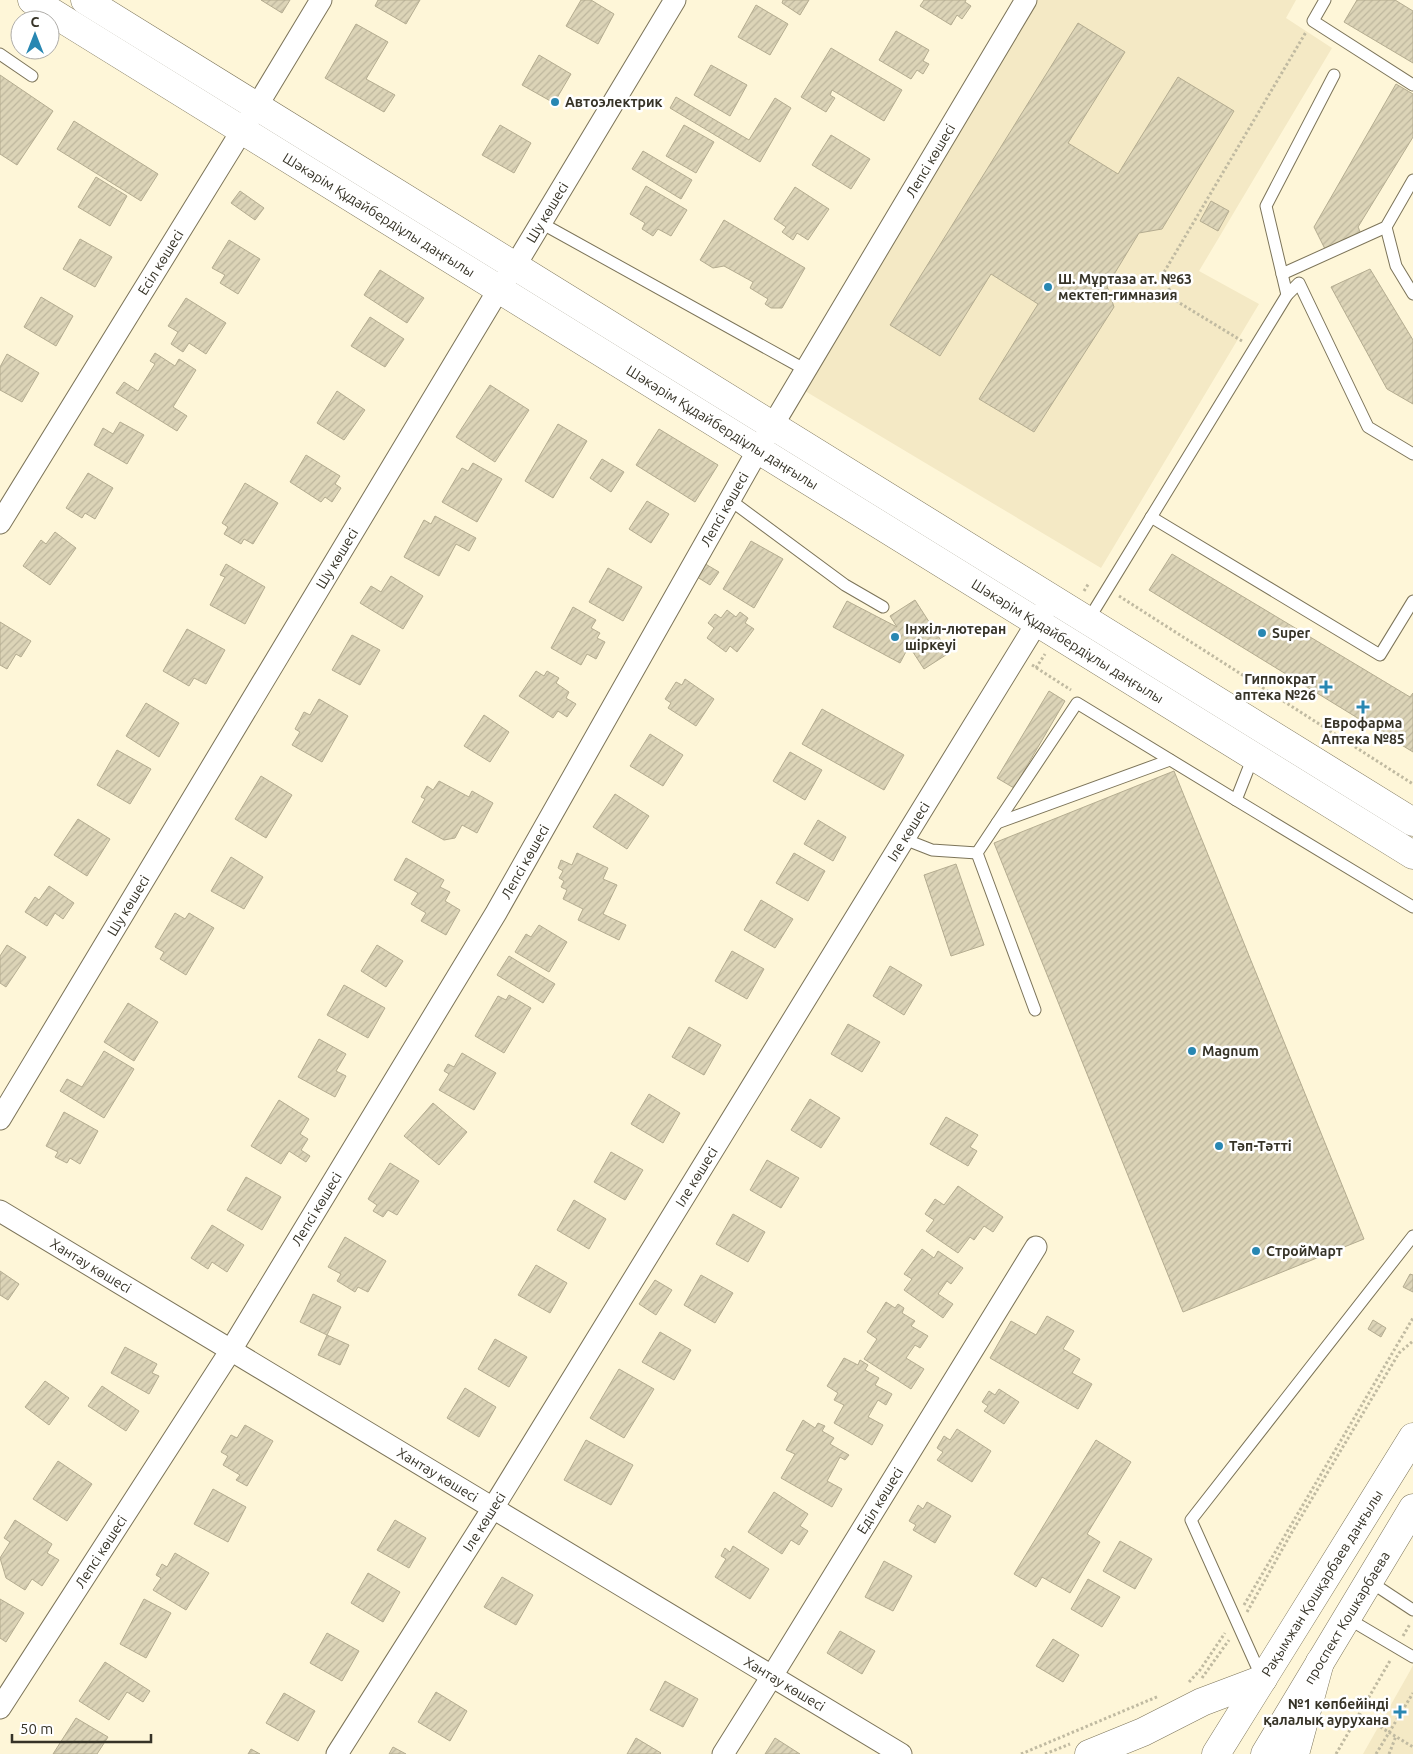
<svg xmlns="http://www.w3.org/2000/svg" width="1413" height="1754" font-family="Ubuntu,sans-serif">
<defs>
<pattern id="building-hatch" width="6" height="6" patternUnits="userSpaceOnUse" patternTransform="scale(1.25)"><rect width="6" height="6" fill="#dcd4b7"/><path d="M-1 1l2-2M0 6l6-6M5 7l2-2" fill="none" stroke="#bdb69d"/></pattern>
</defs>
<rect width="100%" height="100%" fill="#fef6d8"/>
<g fill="#f4e9c5">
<path d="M1038,0H1296L1286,18L1332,48L1199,271L1259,304L1101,568L805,391Z"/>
<path d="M1413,1665V1754H1363L1410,1671Z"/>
</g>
<g fill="url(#building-hatch)" stroke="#b4ac90">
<path d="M261,0H290L282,13Z"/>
<path d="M378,0H420L406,24L375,6Z"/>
<path d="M581,0H591L614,14L598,44L566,26Z"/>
<path d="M783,0H809L800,15L782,3Z"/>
<path d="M924,0H966L965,2L971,6L962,19L957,15L951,25L920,6Z"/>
<path d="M1357,0H1395L1413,11V63L1344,22Z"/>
<path d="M756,5L788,24L770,55L738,37Z"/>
<path d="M1078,23L1125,52L1068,143L1118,174L1178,77L1234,111L1162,229L1139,233L1107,286L1114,307L1034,432L979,399L1038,304L991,274L940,356L890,325Z"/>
<path d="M356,24L388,42L366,79L395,95L384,112L325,78Z"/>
<path d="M896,31L929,50L923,61L929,64L923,74L917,70L911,79L879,60Z"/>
<path d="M831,48L902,90L884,121L832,90L830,95L835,98L826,112L801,97Z"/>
<path d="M539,55L571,74L554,103L522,85Z"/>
<path d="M711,65L747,85L730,116L694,95Z"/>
<path d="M0,75L53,111L17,165L0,154Z"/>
<path d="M1396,84L1413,94V137L1358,227L1362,236L1327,253L1314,227Z"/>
<path d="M676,97L749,140L775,98L791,108L760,162L670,108Z"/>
<path d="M74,121L158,174L141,201L57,149Z"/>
<path d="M500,125L531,143L514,173L482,155Z"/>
<path d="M684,125L714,142L696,173L666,156Z"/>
<path d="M831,135L870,159L851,189L812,165Z"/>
<path d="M643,151L692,180L681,199L632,169Z"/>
<path d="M96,177L127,196L110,226L78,207Z"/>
<path d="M646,186L687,210L671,236L658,229L653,236L642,229L645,223L630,214Z"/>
<path d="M795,187L829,209L808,240L797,233L793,240L782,232L786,227L774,219Z"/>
<path d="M240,191L264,208L255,220L231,203Z"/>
<path d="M1211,201L1229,211L1218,231L1200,221Z"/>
<path d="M724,220L805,268L782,308H771L765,304L768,299L750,288L753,282L724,266L713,268L700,260Z"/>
<path d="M80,239L112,257L95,287L63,269Z"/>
<path d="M229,240L260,259L238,294L220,283L225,275L212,268Z"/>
<path d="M1370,269L1413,340V404L1387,389L1331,287Z"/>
<path d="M380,270L424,298L407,323L364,295Z"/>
<path d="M41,297L73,316L56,346L24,327Z"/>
<path d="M186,298L226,323L206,354L189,343L183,352L171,344L178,332L168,326Z"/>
<path d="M370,317L404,339L385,367L351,346Z"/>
<path d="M155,353L175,366L179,359L196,370L173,407L187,416L177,431L116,393L124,382L138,391L155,364L150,361Z"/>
<path d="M7,354L39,373L22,402L0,390V367Z"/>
<path d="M490,385L529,410L495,462L456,437Z"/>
<path d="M337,391L365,410L344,440L317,423Z"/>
<path d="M120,422L144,435L127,464L94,445L103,428L113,434Z"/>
<path d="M558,424L587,441L553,498L525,481Z"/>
<path d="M659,429L718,465L695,502L636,465Z"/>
<path d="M306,455L340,476L335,484L341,488L332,502L325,497L321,502L290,482Z"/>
<path d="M602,459L624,472L611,492L590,478Z"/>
<path d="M473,463L502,479L477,522L442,502L462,468L468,471Z"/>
<path d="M88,473L113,488L95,519L85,513L82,518L66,508Z"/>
<path d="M245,483L278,503L253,544L244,539L241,544L224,534L228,527L222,523Z"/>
<path d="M647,501L669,514L651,543L629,529Z"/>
<path d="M435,516L476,538L469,551L456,544L439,576L404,557L424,520L431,524Z"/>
<path d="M55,532L76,548L50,585L23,566L41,540L46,544Z"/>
<path d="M751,541L783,559L754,608L723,589Z"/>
<path d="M1172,554L1410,697L1413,693V752L1149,590Z"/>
<path d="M702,562L719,572L710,585L694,575Z"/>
<path d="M226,564L265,587L245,624L210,605L225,577L220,575Z"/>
<path d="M608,568L642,587L623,621L589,602Z"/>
<path d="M391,576L423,596L403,629L360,603L371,586L381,592Z"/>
<path d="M915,600L949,653L924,669L909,646L900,663L833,627L847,601L897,627L890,616Z"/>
<path d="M573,607L596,620L591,628L600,633L597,638L605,642L596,659L587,654L581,665L551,648Z"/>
<path d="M727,610L736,617L740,612L748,618L745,623L754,629L737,652L730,646L726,652L707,638L714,628L708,623L715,614L721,618Z"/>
<path d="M0,622L31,641L21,657L16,654L7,669L0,665Z"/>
<path d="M187,629L225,650L206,684L194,678L189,686L163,671Z"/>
<path d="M352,635L380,650L360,685L332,670Z"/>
<path d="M536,671L544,676L547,671L559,678L556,683L569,692L566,698L576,704L567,717L558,711L553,718L519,696Z"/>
<path d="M685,679L714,699L696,726L668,708L671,703L665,699L676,682L682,685Z"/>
<path d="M1049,691L1065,701L1014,788L997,778Z"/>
<path d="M319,699L348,716L322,762L292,745L300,732L295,729L304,712L310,715Z"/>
<path d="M146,703L179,723L159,757L126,736Z"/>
<path d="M822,709L904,755L884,790L802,744Z"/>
<path d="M484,715L509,732L490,762L464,746Z"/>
<path d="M650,734L683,755L663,786L630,766Z"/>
<path d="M117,750L151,769L130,804L97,785Z"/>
<path d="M790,752L822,770L805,800L773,781Z"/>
<path d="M1174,771L1364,1239L1183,1312L994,843Z"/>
<path d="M261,776L292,795L266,838L235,819Z"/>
<path d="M439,781L469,797L472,791L493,803L477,833L462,825L455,838L444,840L412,822L425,799L421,797L427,786L433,790Z"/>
<path d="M615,794L649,816L627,849L593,827Z"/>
<path d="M78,819L110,839L87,876L54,855Z"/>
<path d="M818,820L846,837L833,861L804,844Z"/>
<path d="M577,853L608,868L603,879L617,885L603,914L626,925L619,940L578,920L583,909L563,899L567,890L561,887L564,881L559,878L563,871L558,868L561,860L572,865Z"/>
<path d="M794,853L825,871L808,901L776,883Z"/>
<path d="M231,857L263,877L244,909L211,891Z"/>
<path d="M406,858L444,880L440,887L450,892L445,901L460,910L446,935L421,921L426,913L411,904L418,893L394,880Z"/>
<path d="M956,864L984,945L951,956L924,875Z"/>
<path d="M49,886L74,903L63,919L55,913L47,926L25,912L35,897L39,900Z"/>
<path d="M761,900L793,919L775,948L744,930Z"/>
<path d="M175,913L185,919L189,913L214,928L186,975L160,959L164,952L155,947Z"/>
<path d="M539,925L567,942L549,972L515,952L526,934L531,937Z"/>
<path d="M7,945L26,957L6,987L0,983V956Z"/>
<path d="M377,945L403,961L386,987L361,971Z"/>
<path d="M732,951L764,969L747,999L715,981Z"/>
<path d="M509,956L555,984L543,1003L497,975Z"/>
<path d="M890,966L922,985L904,1015L873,996Z"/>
<path d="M344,985L385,1008L368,1038L327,1015Z"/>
<path d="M509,995L531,1008L504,1053L475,1036L498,996L506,1000Z"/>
<path d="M128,1003L158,1022L134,1061L104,1042Z"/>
<path d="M848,1024L880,1042L862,1072L831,1054Z"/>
<path d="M689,1027L721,1045L704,1075L672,1057Z"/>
<path d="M319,1039L346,1054L336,1071L346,1076L335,1097L298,1077Z"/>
<path d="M104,1051L134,1069L104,1118L60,1091L67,1079L82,1087Z"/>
<path d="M462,1053L496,1073L474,1110L439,1090L449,1074L444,1071L448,1064L454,1067Z"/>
<path d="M649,1094L680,1113L663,1143L631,1124Z"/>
<path d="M810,1099L840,1118L821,1148L791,1130Z"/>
<path d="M279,1100L309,1119L300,1134L308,1139L301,1150L310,1156L306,1162L289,1151L281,1164L251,1146Z"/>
<path d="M433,1103L467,1132L439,1165L404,1136Z"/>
<path d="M64,1112L98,1131L80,1164L70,1158L67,1163L55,1157L58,1152L46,1146Z"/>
<path d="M946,1117L978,1135L970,1147L977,1151L968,1166L930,1144Z"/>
<path d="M611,1152L643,1170L625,1200L594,1182Z"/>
<path d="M767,1160L799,1178L781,1208L750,1190Z"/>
<path d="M390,1163L419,1181L397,1215L388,1210L383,1217L373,1211L377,1205L368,1199Z"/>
<path d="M246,1177L281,1197L262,1230L227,1210Z"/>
<path d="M958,1186L1003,1217L993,1232L984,1226L974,1240L970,1237L958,1253L926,1231L934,1220L925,1214L935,1199L944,1205Z"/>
<path d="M574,1200L606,1219L589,1249L557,1230Z"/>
<path d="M733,1214L765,1232L748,1262L716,1244Z"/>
<path d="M212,1225L244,1245L227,1272L212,1262L208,1269L191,1258Z"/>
<path d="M345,1237L386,1261L368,1292L358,1287L355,1292L337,1281L341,1274L328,1267Z"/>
<path d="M922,1249L934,1258L938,1251L963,1268L951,1284L947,1281L938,1294L953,1304L943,1318L904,1290L912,1279L904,1274Z"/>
<path d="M536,1265L567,1283L550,1313L518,1295Z"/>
<path d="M0,1271L19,1284L8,1300L0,1295Z"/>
<path d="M1410,1274L1413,1275V1292L1403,1287Z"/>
<path d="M701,1275L733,1293L715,1323L684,1305Z"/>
<path d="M655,1280L672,1290L656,1315L639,1304Z"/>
<path d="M313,1294L341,1307L327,1335L300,1322Z"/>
<path d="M886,1302L895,1308L898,1304L904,1308L902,1313L915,1321L911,1326L928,1336L920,1348L915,1345L906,1358L924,1369L911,1389L864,1359L877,1339L867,1332Z"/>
<path d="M1047,1316L1074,1331L1063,1349L1080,1359L1072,1373L1092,1384L1078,1409L990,1358L1011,1321L1036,1335Z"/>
<path d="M1373,1320L1386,1328L1381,1337L1368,1329Z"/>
<path d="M660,1332L691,1350L674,1380L642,1362Z"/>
<path d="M327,1335L349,1345L340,1365L318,1355Z"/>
<path d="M495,1339L527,1357L509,1387L478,1369Z"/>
<path d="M125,1347L157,1364L152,1373L159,1376L149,1394L111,1373Z"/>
<path d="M844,1358L858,1365L860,1360L868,1365L865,1370L879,1378L875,1385L892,1394L886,1405L878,1400L868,1417L883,1425L872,1445L834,1423L844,1405L834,1400L838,1393L827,1386Z"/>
<path d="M619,1369L654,1389L624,1438L590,1418Z"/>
<path d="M45,1381L69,1398L49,1425L25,1407Z"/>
<path d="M102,1386L139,1411L126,1431L88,1406Z"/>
<path d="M465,1388L496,1407L479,1437L447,1418Z"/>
<path d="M999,1389L1019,1402L1004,1424L984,1411L988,1406L982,1402L989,1391L995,1395Z"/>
<path d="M803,1420L815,1428L818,1423L825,1426L822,1431L834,1438L830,1444L849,1455L845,1460L840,1457L827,1481L842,1489L832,1507L781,1478L795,1454L786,1450Z"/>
<path d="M245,1425L273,1441L247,1486L236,1480L240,1475L223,1465L228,1456L221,1452L231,1435L237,1438Z"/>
<path d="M957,1429L991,1451L972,1482L937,1460L943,1452L937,1448L944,1436L950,1440Z"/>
<path d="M586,1440L633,1465L611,1505L564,1480Z"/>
<path d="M1096,1440L1131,1462L1087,1534L1100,1542L1070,1593L1042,1577L1036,1587L1014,1574Z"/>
<path d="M58,1461L92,1484L67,1521L33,1499Z"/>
<path d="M213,1489L246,1507L228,1542L194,1524Z"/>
<path d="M774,1492L808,1514L800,1526L808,1531L799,1545L791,1540L782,1554L748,1532Z"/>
<path d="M927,1502L951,1516L935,1543L913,1530L916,1525L909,1521L918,1505L923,1509Z"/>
<path d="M15,1520L52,1544L47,1553L59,1560L42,1586L32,1579L25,1590L6,1578L0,1558L10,1542L4,1538Z"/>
<path d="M395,1520L426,1538L409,1568L377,1550Z"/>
<path d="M1120,1541L1152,1559L1135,1589L1103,1571Z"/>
<path d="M733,1546L769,1569L750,1599L715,1577L726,1559L721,1556L725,1548L730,1552Z"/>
<path d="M175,1553L209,1573L186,1610L153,1590L161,1578L156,1575L162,1564L167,1567Z"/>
<path d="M884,1561L912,1576L893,1611L865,1597Z"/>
<path d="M368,1573L400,1592L383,1622L351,1603Z"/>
<path d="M502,1577L533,1595L516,1625L484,1607Z"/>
<path d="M1088,1579L1120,1597L1102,1627L1071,1609Z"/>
<path d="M0,1599L24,1613L6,1642L0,1638Z"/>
<path d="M144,1599L171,1613L146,1658L120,1644Z"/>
<path d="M840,1631L875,1651L862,1674L827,1653Z"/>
<path d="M327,1633L359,1651L342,1681L310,1663Z"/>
<path d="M1053,1639L1079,1655L1063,1682L1036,1666Z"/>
<path d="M105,1662L150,1691L143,1702L127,1692L109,1720L79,1701Z"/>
<path d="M665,1681L698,1699L683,1727L650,1710Z"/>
<path d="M436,1692L467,1711L450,1741L418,1722Z"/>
<path d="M284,1693L315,1711L298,1741L266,1723Z"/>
<path d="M76,1718L108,1737L97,1754H53Z"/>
<path d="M636,1738L661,1753L660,1754H627Z"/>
<path d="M775,1738L800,1754H765Z"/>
<path d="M393,1747L406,1754H389Z"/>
<path d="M251,1749L260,1754H248Z"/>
</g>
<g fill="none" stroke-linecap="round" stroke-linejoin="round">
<defs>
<g id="lane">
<path d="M1325,0L1313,21L1413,85"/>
<path d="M0,54L32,76"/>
<path d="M541,223L806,370"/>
<path d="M1386,227L1396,266L1413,294"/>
<path d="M1282,274L1386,227L1413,180"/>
<path d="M1287,295L1299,283L1368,427L1413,454"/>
<path d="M730,500L845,585L883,607"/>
<path d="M1151,517L1380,655L1413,601"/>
<path d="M1087,622L1287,295L1266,206L1334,75"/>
<path d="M1253,757L1236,800L1413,907"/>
<path d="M997,823L1170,760"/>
<path d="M904,839L932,850L977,853"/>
<path d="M1035,1010L977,853L1077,703L1236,800"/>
<path d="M1369,1581L1413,1610"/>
<path d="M1347,1618L1413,1657"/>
<path d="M1262,1678L1191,1520L1413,1236"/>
</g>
<g id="street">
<path id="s1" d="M0,523L257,106L321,0"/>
<path id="s2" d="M0,1119L499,289L515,266L675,0"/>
<path id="s3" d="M0,1211L901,1754"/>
<path id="s4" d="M0,1708L231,1350L496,913L758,450L1026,0"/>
<path id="s5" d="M337,1754L493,1508L1052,598"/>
<path id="s6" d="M723,1754L772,1676L1036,1247"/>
</g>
<g id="secondary">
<path id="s7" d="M32,0L1413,855"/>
<path d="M85,0L1413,822"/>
<path id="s8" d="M1216,1754L1413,1437"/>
<path id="s9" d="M1265,1754L1413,1508"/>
</g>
<g id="primary">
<path d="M1089,1754L1143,1732L1202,1702L1263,1679"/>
<path d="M1295,1754L1320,1662"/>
</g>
</defs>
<use href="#lane" stroke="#7c7459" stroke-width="13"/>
<use href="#street" stroke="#7c7459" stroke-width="23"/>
<use href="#secondary" stroke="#7c7459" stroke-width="29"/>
<use href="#primary" stroke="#7c7459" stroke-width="29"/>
<g stroke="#c0baa1" stroke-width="3" stroke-dasharray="2.5 2.5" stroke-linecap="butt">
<path d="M1242,341L1173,299L1163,274L1306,32"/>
<path d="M1084,591L1089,583"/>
<path d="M1119,596L1413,784"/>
<path d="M1032,665L1071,690"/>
<path d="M1036,668L1045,654"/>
<path d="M1244,1605L1413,1318"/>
<path d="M1247,1612L1292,1532L1399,1353L1413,1341"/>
<path d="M1403,1636L1410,1624"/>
<path d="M1202,1678L1229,1640"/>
<path d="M1189,1682L1200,1670L1225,1633"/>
<path d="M1359,1714L1413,1747"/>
<path d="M1021,1754L1159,1696"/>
<path d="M1045,1754L1070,1744"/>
<path d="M1336,1754L1391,1659"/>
<path d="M1376,1754L1413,1693"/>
<path d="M1389,1754L1396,1736"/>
</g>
<use href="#lane" stroke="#fff" stroke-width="11"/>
<use href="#street" stroke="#fff" stroke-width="21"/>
<use href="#secondary" stroke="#fff" stroke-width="28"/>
<use href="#primary" stroke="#fff" stroke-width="28"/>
</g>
<g fill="#2887b2" stroke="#fff" stroke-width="2">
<circle cx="555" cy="102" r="5"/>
<circle cx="1048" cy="287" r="5"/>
<circle cx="1262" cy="633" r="5"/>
<circle cx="895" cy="637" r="5"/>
<path d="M1323.5 679.5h5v5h5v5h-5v5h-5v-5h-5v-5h5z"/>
<path d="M1360.5 699.5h5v5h5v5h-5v5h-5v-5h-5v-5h5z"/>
<circle cx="1192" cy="1051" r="5"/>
<circle cx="1219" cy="1146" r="5"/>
<circle cx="1256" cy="1251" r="5"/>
<path d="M1397.5 1704.5h5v5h5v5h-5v5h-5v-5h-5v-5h5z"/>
</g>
<g text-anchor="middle" stroke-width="5" stroke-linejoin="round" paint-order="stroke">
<g font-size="14" font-weight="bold" fill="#363327" stroke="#fff" text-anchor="start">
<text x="565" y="107">Автоэлектрик</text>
<text x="1058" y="284">Ш. Мұртаза ат. №63<tspan x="1058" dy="16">мектеп-гимназия</tspan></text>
<text x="905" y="634">Інжіл-лютеран<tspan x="905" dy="16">шіркеуі</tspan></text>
<text x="1272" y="638">Super</text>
<text x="1316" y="684" text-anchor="end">Гиппократ<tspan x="1316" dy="16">аптека №26</tspan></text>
<text x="1363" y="728" text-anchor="middle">Еврофарма<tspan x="1363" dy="16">Аптека №85</tspan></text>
<text x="1202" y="1056">Magnum</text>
<text x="1229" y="1151">Тәп-Тәтті</text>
<text x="1266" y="1256">СтройМарт</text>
<text x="1389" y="1709" text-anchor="end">№1 көпбейінді<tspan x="1389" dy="16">қалалық аурухана</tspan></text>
</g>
<g font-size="14" fill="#363327" stroke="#fff">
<text dy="5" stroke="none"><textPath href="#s4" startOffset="1806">Лепсі көшесі</textPath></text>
<text dy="5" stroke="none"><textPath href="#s2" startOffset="1059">Шу көшесі</textPath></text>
<text dy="5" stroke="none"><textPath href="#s7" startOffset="408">Шәкәрім Құдайбердіұлы даңғылы</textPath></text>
<text dy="5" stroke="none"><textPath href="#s1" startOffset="306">Есіл көшесі</textPath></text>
<text dy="5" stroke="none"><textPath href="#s7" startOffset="812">Шәкәрім Құдайбердіұлы даңғылы</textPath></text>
<text dy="5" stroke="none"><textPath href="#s4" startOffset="1401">Лепсі көшесі</textPath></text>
<text dy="5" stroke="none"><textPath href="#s2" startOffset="654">Шу көшесі</textPath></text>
<text dy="5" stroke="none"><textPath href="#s7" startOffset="1218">Шәкәрім Құдайбердіұлы даңғылы</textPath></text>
<text dy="5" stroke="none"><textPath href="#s5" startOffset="1085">Іле көшесі</textPath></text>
<text dy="5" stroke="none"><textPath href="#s4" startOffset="996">Лепсі көшесі</textPath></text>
<text dy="5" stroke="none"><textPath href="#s2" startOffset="249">Шу көшесі</textPath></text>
<text dy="5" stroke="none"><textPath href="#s5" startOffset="680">Іле көшесі</textPath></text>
<text dy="5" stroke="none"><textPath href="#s4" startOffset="591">Лепсі көшесі</textPath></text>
<text dy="5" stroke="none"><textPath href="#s3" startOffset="106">Хантау көшесі</textPath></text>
<text dy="5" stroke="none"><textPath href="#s3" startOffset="511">Хантау көшесі</textPath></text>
<text dy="5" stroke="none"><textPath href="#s6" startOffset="298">Еділ көшесі</textPath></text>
<text dy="5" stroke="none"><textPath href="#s5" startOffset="275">Іле көшесі</textPath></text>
<text dy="5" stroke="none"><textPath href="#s4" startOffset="186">Лепсі көшесі</textPath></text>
<text dy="5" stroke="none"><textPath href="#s8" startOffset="201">Рақымжан Қошқарбаев даңғылы</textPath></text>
<text dy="5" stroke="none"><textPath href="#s9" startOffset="159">проспект Кошкарбаева</textPath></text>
<text dy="5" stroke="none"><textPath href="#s3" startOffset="916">Хантау көшесі</textPath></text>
</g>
</g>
<g transform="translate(35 35)"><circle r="24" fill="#ffffff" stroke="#afada9"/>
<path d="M0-4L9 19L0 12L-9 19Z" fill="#2887b2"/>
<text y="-8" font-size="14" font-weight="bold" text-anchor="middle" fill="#363327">С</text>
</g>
<path d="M12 1734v8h139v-8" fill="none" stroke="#363327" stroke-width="2.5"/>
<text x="20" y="1734" font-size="15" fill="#363327" stroke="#ffffff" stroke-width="4" paint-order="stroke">50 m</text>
</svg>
